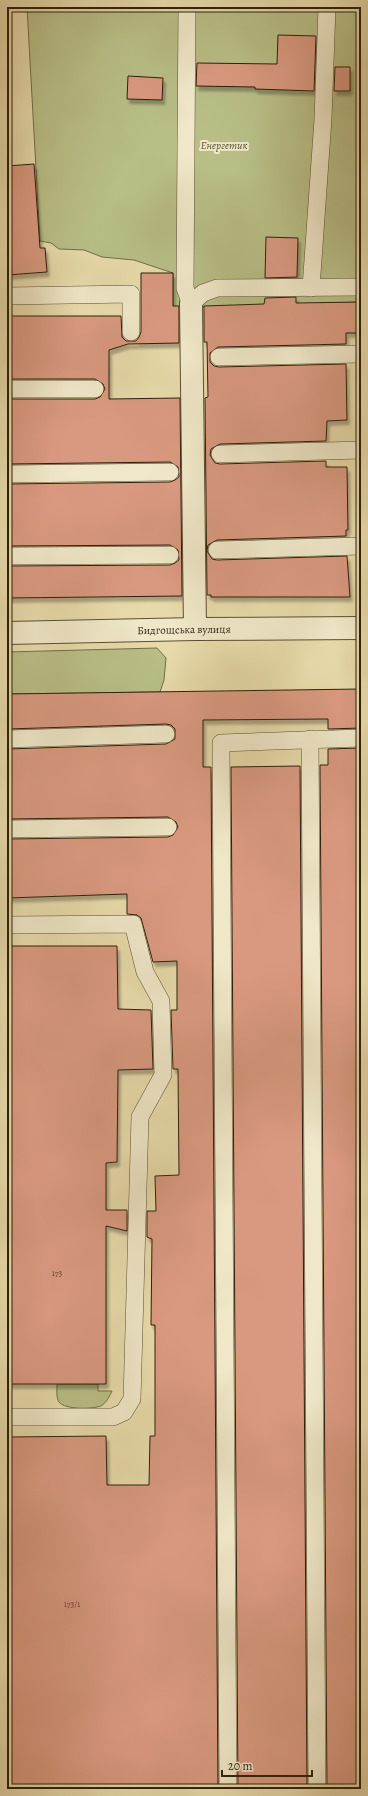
<svg xmlns="http://www.w3.org/2000/svg" width="368" height="1796" font-family="Alegreya,serif">
<defs>
<filter id="shadow"><feDropShadow dx="2.5" dy="4.5" stdDeviation="1" flood-color="#0004"/></filter>
</defs>
<rect width="100%" height="100%" fill="#e7daaa"/>
<filter id="stains"><feTurbulence type="fractalNoise" baseFrequency=".005" numOctaves="4"/><feColorMatrix values="0 0 0 0 .2 0 0 0 0 .09 0 0 0 0 .02 0 0 0 .5 -.17"/></filter>
<radialGradient id="worn" r=".72"><stop offset=".6" stop-color="#630" stop-opacity="0"/><stop offset="1" stop-color="#630" stop-opacity=".3"/></radialGradient>
<g fill="#b8be86" stroke="#726e4a">
<path d="M27,7H361V302L173,308V273L134,260L102,257L84,250L59,249L51,243L40,241Z"/>
<path d="M157,648L166,658L164,680L160,692L7,694V652Z"/>
<path d="M57,1384H98V1391H112C109,1397 107,1402 101,1406C93,1409 65,1410 59,1402C56,1398 57,1389 57,1384Z"/>
</g>
<g fill="#d99980" stroke="#2d1f0d" filter="url(#shadow)">
<path d="M278,35L316,36L314,91L255,89V87L196,86L197,63L277,64Z"/>
<path d="M335,67H350V91H334Z"/>
<path d="M128,76L163,78L162,100L127,99Z"/>
<path d="M34,164L40,248H45L47,272L7,275V166Z"/>
<path d="M266,237L298,238L297,277L265,278Z"/>
<path d="M141,273H173V306H179V343L128,344L109,350V399L180,398L182,596L7,598V566L170,565L175,563L179,560L178,550L170,545L7,546V484L170,482L175,480L179,477L178,467L170,462L7,464V399H95L100,397L105,389L103,384L95,379H7V316H121L122,337L126,341H136L139,337L141,332Z"/>
<path d="M296,297V303L361,302V333H346V344L218,347L210,353V362L214,366L219,367L346,364L347,420L327,421L326,441L220,444L211,449L210,455L215,463L220,464L326,461V467H347L348,530H346V536L217,540L208,545L207,551L212,559L217,560L347,556L350,597H211V595H207L205,398L208,397L207,342H204V306L264,304L265,298Z"/>
<path d="M361,689V728L328,729V719L203,720V767H211L218,1789H7V1437L106,1436L107,1485H149L150,1436H155V1325H151L152,1239L147,1237V1211H156L155,1176L179,1175L178,1069H173L171,1010H177V961L153,962L141,918L137,915L127,914V894L7,898V839L168,837L173,835L178,827L176,822L168,817L7,819V749L166,744L175,739V729L171,725L166,724L7,729V694Z"/>
<path d="M361,748V1789H327L320,765H328V749Z"/>
<path d="M300,766L307,1789H238L231,767Z"/>
<path d="M7,946H117L118,1009L151,1010L153,1069L118,1070L117,1162L106,1163V1210H127V1231L106,1226V1384H7Z"/>
</g>
<g fill="none" stroke-linecap="round" stroke-linejoin="round">
<defs>
<g id="lane">
<path d="M187,7L185,288L191,304L203,293L217,288L361,287"/>
<path d="M311,288L323,119L327,7"/>
<path d="M7,296L131,294V332"/>
<path d="M219,357L361,354"/>
<path d="M7,389H95"/>
<path d="M220,454L361,450"/>
<path d="M7,474L170,472"/>
<path d="M217,550L361,546"/>
<path d="M7,556L170,555"/>
<path d="M7,739L166,734"/>
<path d="M310,739L317,1789"/>
<path d="M7,829L168,827"/>
<path d="M7,925L133,924L145,972L161,1001L163,1075L140,1117L132,1399L124,1412L113,1417H7"/>
<path d="M228,1789L221,743L361,738"/>
</g>
<g id="street">
<path d="M191,304L195,629"/>
<path id="s1" d="M7,633L195,629L361,628"/>
</g>
</defs>
<use href="#lane" stroke="#5c4e34" stroke-width="18"/>
<use href="#street" stroke="#5c4e34" stroke-width="24"/>
<use href="#lane" stroke="#efe7c8" stroke-width="17"/>
<use href="#street" stroke="#efe7c8" stroke-width="22"/>
</g>
<g text-anchor="middle" stroke-width="4" stroke-linejoin="round" paint-order="stroke">
<g font-size="9" fill="#583e2a">
<text x="57" y="1276">173</text>
<text x="72" y="1607">173/1</text>
</g>
<g font-size="11" font-style="italic" fill="#574f31" stroke="#efe7c8">
<text x="224" y="149">Енергетик</text>
</g>
<g font-size="11" fill="#2d1f0d" stroke="#efe7c8">
<text dy="4" stroke="none"><textPath href="#s1" startOffset="177">Бидгощська вулиця</textPath></text>
</g>
</g>
<rect width="368" height="1796" fill="none" stroke="#e7daaa" stroke-width="24"/>
<rect x="8" y="8" width="352" height="1780" fill="none" stroke="#2d1f0d" stroke-width="2"/>
<rect x="12" y="12" width="344" height="1772" fill="none" stroke="#2d1f0d"/>
<path d="M222 1770v6h90v-6" fill="none" stroke="#2d1f0d" stroke-width="2"/>
<text x="228" y="1770" font-size="12" fill="#2d1f0d" stroke="#efe7c8" stroke-width="3" paint-order="stroke">20 m</text>
<rect width="100%" height="100%" filter="url(#stains)"/>
<rect width="100%" height="100%" fill="url(#worn)"/>
</svg>
